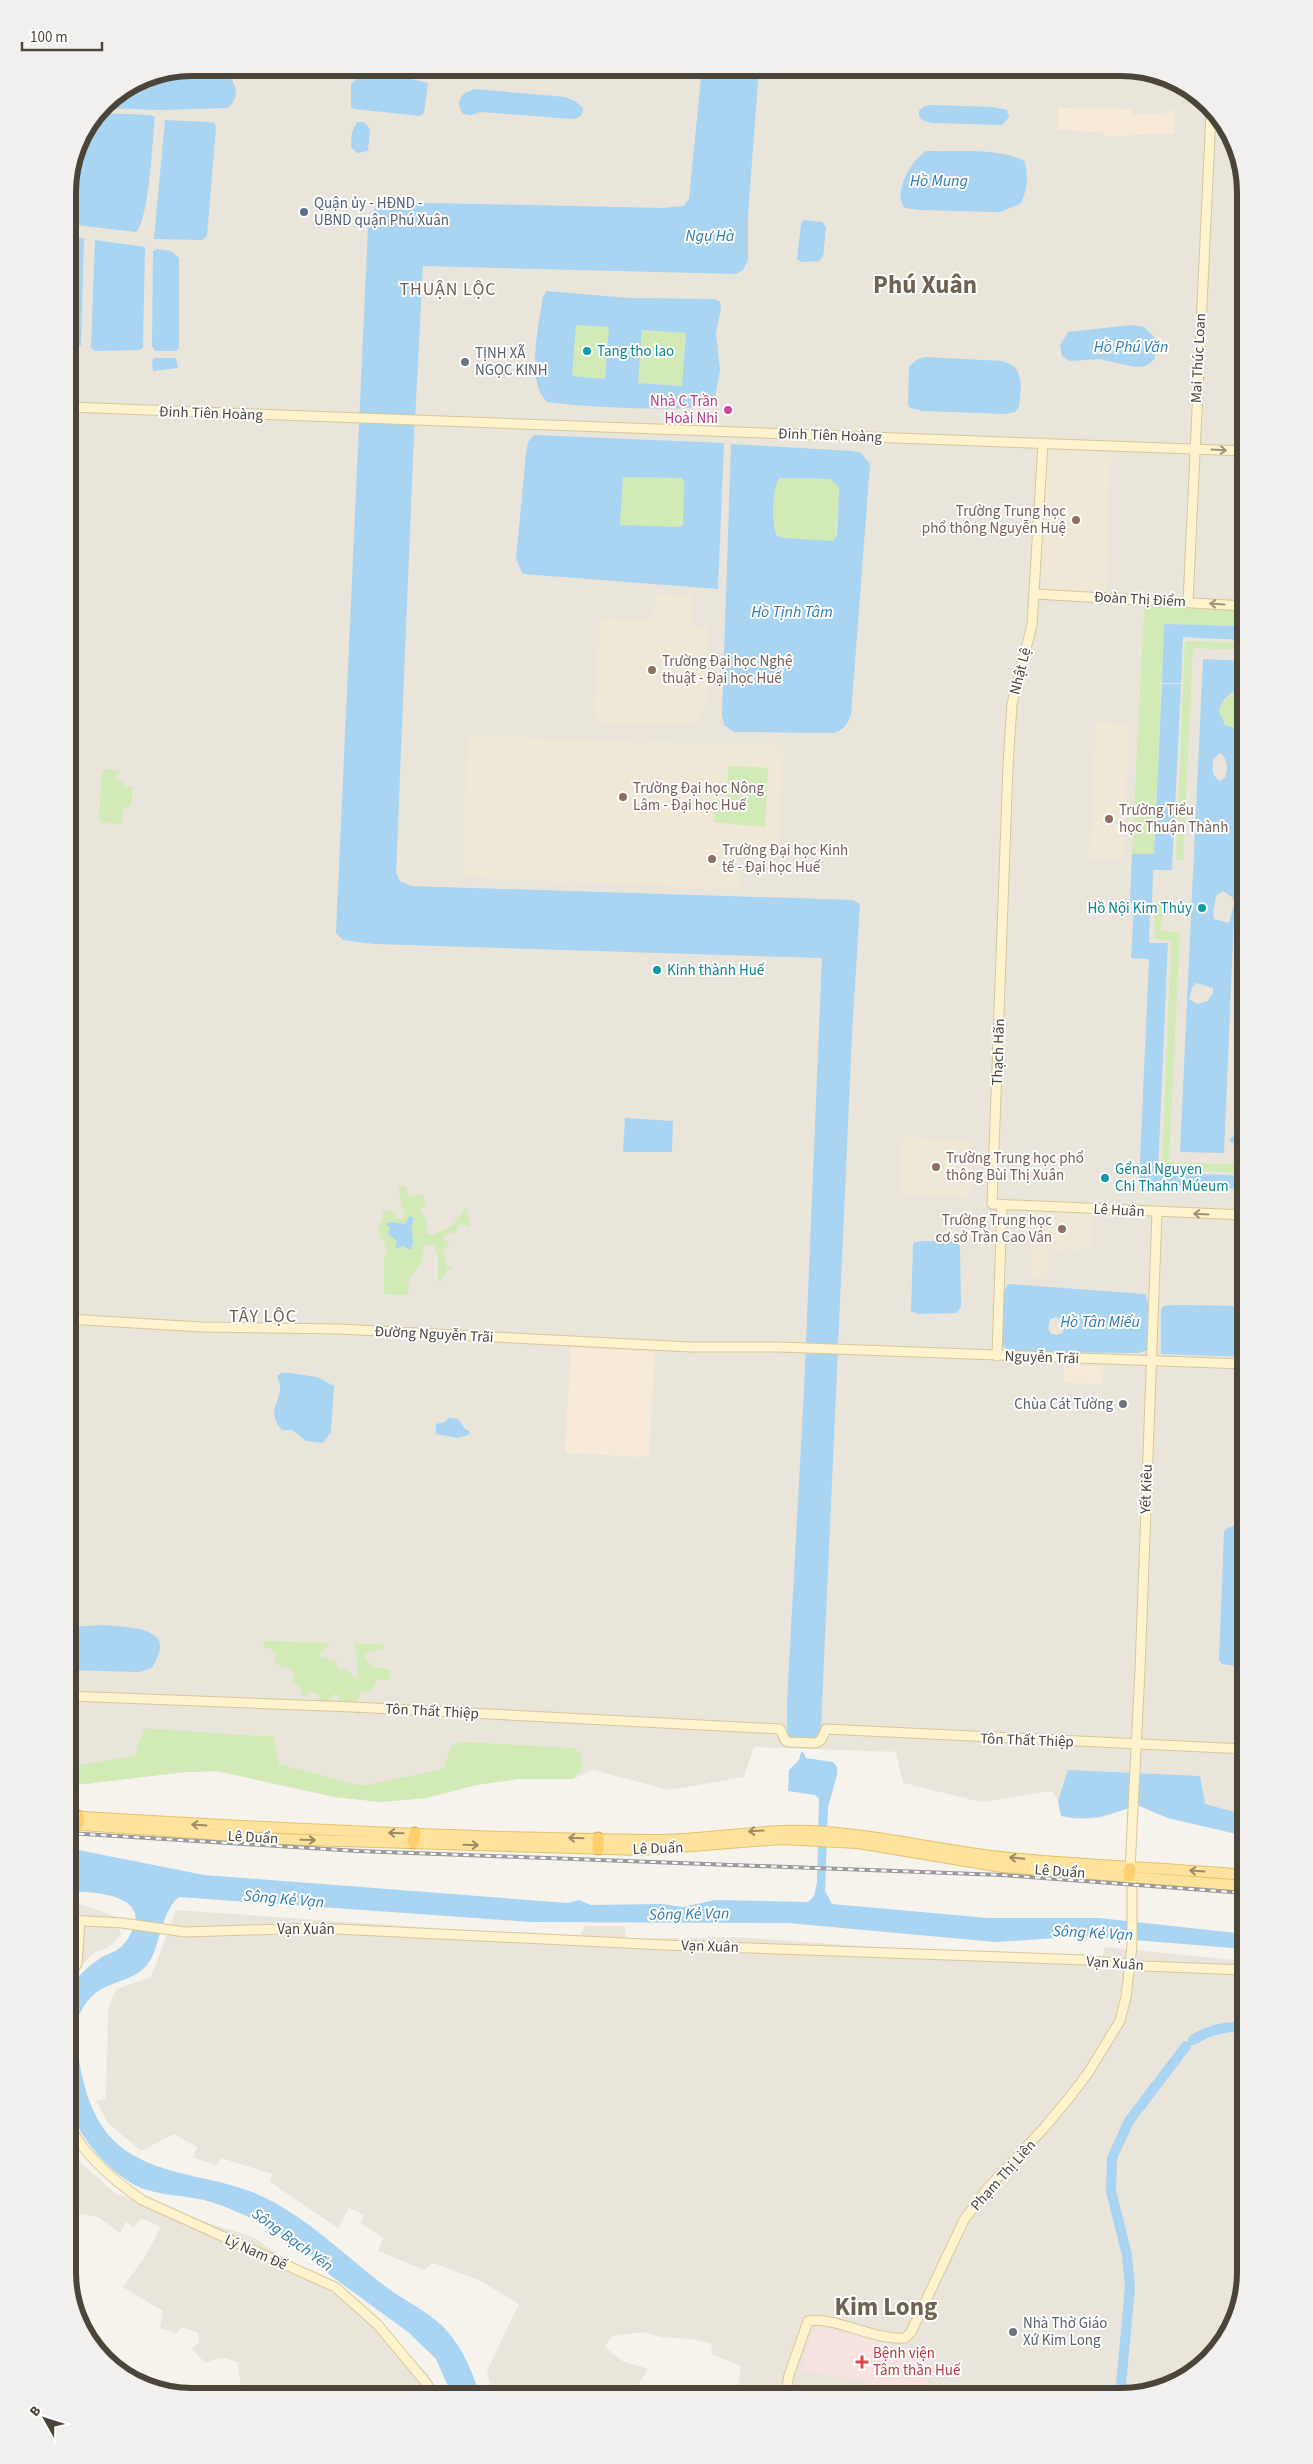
<svg xmlns="http://www.w3.org/2000/svg" width="1313" height="2464" font-family="'Source Sans 3',sans-serif">
<rect width="100%" height="100%" fill="#f6f3ec"/>
<g fill="#eae5da">
<path d="M192,68H1129L1190,89L1236,144L1245,192V1836L1168,1818L1137,1805L1101,1818L1075,1819L1061,1816L1058,1801L1052,1791L981,1802L903,1783L896,1752L754,1747L744,1777L669,1790L593,1770L573,1779H518L476,1785L426,1798L381,1802L335,1797L217,1771L185,1772L68,1786V184L77,144L104,104L145,77Z"/>
<path d="M68,1900L117,1917L121,1935L109,1947L94,1953L68,1978Z"/>
<path d="M176,1910L565,1937H580L584,1926H625L626,1939L734,1937L1102,1963L1104,1947L1245,1961V2272L1225,2341L1169,2387L1121,2396H733L738,2388L741,2366L711,2354L712,2344L692,2339L661,2337L643,2332L612,2336L605,2347L622,2361L648,2369L634,2391L638,2396H493L487,2371L519,2304L479,2280L433,2263L424,2270L378,2251L383,2238L361,2223L364,2215L349,2208L338,2228L270,2182L272,2174L221,2158L216,2166L193,2157L197,2147L174,2134L141,2151L108,2123L96,2101L106,2098L108,2009L116,1989L151,1977Z"/>
<path d="M68,2141L79,2161L116,2194L253,2237L377,2324L429,2375L439,2396H243L237,2362L225,2358L215,2359L205,2363L192,2349L199,2341L198,2333L182,2327L176,2334L160,2328L163,2311L123,2287L144,2258L161,2227L141,2218L134,2227L126,2222L120,2233L98,2217L68,2212Z"/>
</g>
<g fill="#f7ead8">
<path d="M1058,108L1131,109L1133,114H1157L1175,111L1174,134H1150L1105,137L1104,133L1058,129Z"/>
<path d="M571,1347L655,1352L649,1457L565,1453Z"/>
<path d="M1064,1366H1104L1102,1384L1064,1383Z"/>
</g>
<g fill="#efe8d6">
<path d="M1047,450L1111,452L1106,592L1040,589Z"/>
<path d="M656,594L692,595L691,626L709,627L705,712L694,724H602L593,716L601,618L649,620L654,609Z"/>
<path d="M1096,722L1128,723L1124,860L1089,857Z"/>
<path d="M471,736L714,745H781L783,750L779,852L734,850V867L740,868L739,889L466,877L463,873L467,740Z"/>
<path d="M903,1137L974,1141L970,1198L899,1194Z"/>
<path d="M1033,1209L1092,1213L1090,1246L1072,1250L1049,1249L1047,1278H1030Z"/>
</g>
<path fill="#f6e3e0" d="M818,2328L875,2339L905,2348L916,2357L927,2374L928,2396H864L866,2382L801,2370L812,2333Z"/>
<g fill="#d2eab5">
<path d="M576,325L610,327L605,379L572,376Z"/>
<path d="M642,330L686,333L682,386L638,383Z"/>
<path d="M622,477L682,478L684,480L683,525L679,527L619,525Z"/>
<path d="M781,478L830,479L839,487L835,540L832,542L784,538L777,536L773,527L774,485Z"/>
<path d="M1147,606L1245,610V626L1164,624L1154,854H1132L1144,610Z"/>
<path d="M1185,641L1245,643V650L1193,648L1183,860H1176Z"/>
<path d="M1239,688L1245,690V732L1225,725L1220,716V705Z"/>
<path d="M728,766L768,768L765,827L714,822L715,800H727Z"/>
<path d="M106,769L121,771L117,775L116,780L123,781L124,786L133,787L131,806L123,808L122,824L103,823L99,818L102,772Z"/>
<path d="M1162,904L1161,931L1180,932L1169,1162L1245,1165V1173L1162,1169L1171,941L1154,939L1155,909Z"/>
<path d="M405,1185L409,1197L422,1194L427,1206L419,1208L427,1221L426,1233L434,1235L455,1224V1220L461,1215L464,1209H467L470,1227L461,1224L457,1227L456,1234L451,1232L442,1237L450,1245L443,1250L446,1257L445,1262L447,1267H454L447,1271L441,1282L438,1280V1256L435,1252V1245H424L422,1261L409,1280L408,1295L384,1294V1257L387,1250L383,1240L380,1238L378,1228L383,1218V1211H394L397,1219L405,1218L398,1188Z"/>
<path d="M263,1641L330,1643L320,1653L321,1657L337,1661L338,1668L348,1671L357,1680V1655L354,1643L383,1645V1649L365,1653V1657L372,1667L390,1670V1680H377L371,1691L361,1693L355,1704L361,1711L358,1715L353,1708L344,1714L341,1710L338,1694H334L329,1704L317,1702L320,1696L310,1691L306,1697L300,1696L302,1690L291,1679L295,1677L294,1672L288,1667L282,1668L274,1662L276,1653L270,1648H265Z"/>
<path d="M144,1728L274,1737L279,1764L361,1786L443,1769L452,1745L462,1742L575,1748L582,1755V1769L573,1779H518L476,1785L426,1798L381,1802L335,1797L217,1771L185,1772L68,1786V1767L135,1756Z"/>
</g>
<g fill="#a9d4f2" fill-rule="evenodd">
<path d="M702,68H759L748,215V260L743,270L736,274L423,266L413,458L396,873L400,881L411,886L853,900L860,904L852,1035L821,1727L819,1738L797,1740L789,1738L787,1733V1702L804,1391L822,958L374,944L343,940L336,933L368,227C369,213 374,205 388,202L663,208L684,206L689,199Z"/>
<path d="M172,71L193,76L226,77L232,80C238,90 237,100 228,108L159,110L102,108L145,77Z"/>
<path d="M369,75L399,76L428,83L424,113L420,116L354,109L351,107V84L356,79Z"/>
<path d="M475,89L565,97L575,101L583,108C583,116 579,118 572,119L481,112L471,115L463,114C454,101 462,92 475,89Z"/>
<path d="M930,105L993,107L1007,110L1009,117L1002,125L932,123C924,121 918,120 919,111L923,107Z"/>
<path d="M98,113L151,115L155,117C152,141 150,217 136,232L68,224V184L77,144Z"/>
<path d="M165,120L208,122L214,123L216,127L207,236L202,240L154,239Z"/>
<path d="M357,122H364L370,129L368,151L357,153L351,147L352,132Z"/>
<path d="M927,151C953,152 1004,147 1025,162C1028,177 1028,190 1020,204L1000,212H992L920,210L905,208C891,194 913,157 927,151Z"/>
<path d="M804,220L822,222L826,227L823,257L819,261L801,262L797,259L801,224Z"/>
<path d="M68,237L84,238L81,346H68Z"/>
<path d="M95,240L145,247L143,347L140,350L95,351L91,348Z"/>
<path d="M157,249L171,251L179,258V348L176,351H155L152,346L153,251Z"/>
<path d="M547,291L628,298L715,299L720,302L721,308L716,333L720,370L714,403C701,414 570,406 548,402C525,385 539,323 543,297ZM576,325L609,327L605,379L572,376ZM642,330L686,333L682,386L638,383Z"/>
<path d="M1131,325L1144,327L1155,338V359L1146,366L1135,367L1099,359L1070,361L1062,356L1060,345L1068,332Z"/>
<path d="M925,357L1003,361C1025,368 1021,386 1019,407L1015,412L1006,414L923,411L910,408L908,404L909,366L918,359Z"/>
<path d="M154,358H176L178,368L153,371L152,361Z"/>
<path d="M534,435L724,443L718,589L523,574L516,559L526,454L528,442ZM623,477L682,478L684,481L683,525L679,527L620,525Z"/>
<path d="M731,444L852,451L861,453L870,464L851,715C847,725 843,730 834,733L734,732L724,725L722,715ZM780,478L830,479L839,487L837,535L833,541L784,538L777,536C771,527 772,485 780,478Z"/>
<path d="M1164,624L1245,626V640L1183,637L1181,683H1162Z"/>
<path d="M1203,659L1245,661V690L1239,688C1230,693 1221,700 1219,711L1225,725L1245,732V762L1240,771L1224,1153L1180,1152ZM1220,753C1228,758 1228,770 1225,778L1220,781C1211,776 1212,767 1214,758ZM1223,891L1233,898L1234,904L1229,923L1214,919L1213,912L1216,896ZM1196,983L1213,988V993L1208,1001L1198,1004L1189,999L1192,988Z"/>
<path d="M1162,684H1181L1172,870H1153L1152,904L1130,903L1132,854H1154Z"/>
<path d="M1134,907L1150,908L1149,943H1168L1158,1172L1245,1176V1189L1139,1185L1149,959L1131,958Z"/>
<path d="M1245,1068C1246,1090 1234,1113 1241,1136L1245,1139V1147L1230,1142L1229,1140L1234,1135L1235,1130L1237,1079Z"/>
<path d="M625,1118L673,1121L672,1152H623Z"/>
<path d="M410,1216L414,1219C408,1231 418,1241 410,1250L403,1246L395,1249L397,1241L388,1234L390,1228L386,1224L389,1222L405,1224Z"/>
<path d="M922,1241H956L960,1246L961,1306L957,1313L918,1314L911,1311L913,1245L914,1242Z"/>
<path d="M1008,1284L1145,1294L1148,1304L1147,1350L1139,1353L1023,1352L1007,1349L1001,1344L1004,1292ZM1056,1317L1064,1320L1066,1326L1062,1333L1057,1335L1051,1334L1048,1328L1050,1319Z"/>
<path d="M1176,1305L1245,1306V1357L1161,1354V1311L1163,1306Z"/>
<path d="M290,1373L317,1377L334,1386L331,1432L323,1443L306,1441L292,1430H282C265,1410 282,1403 280,1384C279,1381 278,1379 277,1376L282,1373Z"/>
<path d="M448,1418L458,1419L465,1429L470,1431L468,1435L457,1438L436,1434V1424L445,1422Z"/>
<path d="M1234,1526L1245,1527V1667L1222,1664L1219,1660L1224,1532L1227,1528Z"/>
<path d="M104,1625C119,1627 164,1626 160,1649C159,1655 155,1662 152,1668L139,1672L68,1670V1627Z"/>
<path d="M801,1752H803L806,1758L833,1762L837,1767V1775L828,1807L825,1891L832,1904L988,1918H1099L1245,1934V1949L1085,1936L996,1942L788,1923L532,1922L179,1897C160,1912 160,1950 147,1965C128,1987 98,1977 80,2013C73,2026 76,2040 78,2054C84,2091 94,2128 125,2150C162,2176 212,2176 252,2192C301,2211 347,2258 389,2289C408,2303 433,2314 448,2332C464,2351 473,2373 480,2396H458C455,2379 446,2363 434,2350C415,2327 387,2311 363,2294C329,2269 295,2239 257,2221C240,2213 223,2205 204,2200C183,2195 162,2196 141,2188C108,2173 83,2140 68,2109V1988C78,1977 88,1966 102,1957C108,1954 117,1951 122,1946C128,1940 133,1931 135,1923C142,1893 86,1891 68,1892V1848L204,1875L567,1903L579,1900L591,1905L662,1904L683,1907L715,1900L808,1902L814,1896L817,1882L819,1799L815,1795L788,1791L789,1770L799,1760Z"/>
<path d="M1068,1770L1200,1776L1205,1804L1245,1815V1836L1168,1818L1137,1805C1109,1815 1091,1822 1061,1816L1058,1801Z"/>
</g>
<g fill="none" stroke-linecap="round" stroke-linejoin="round">
<g stroke="#a9d4f2" stroke-width="10">
<path d="M1193,2040C1210,2029 1226,2026 1245,2027"/>
<path d="M326,2266L411,2328L440,2356L458,2396"/>
<path d="M1120,2396L1130,2287L1127,2255L1111,2191L1112,2158L1129,2121L1186,2046"/>
</g>
<defs>
<g id="secondary">
<path d="M68,407L1245,451"/>
<path d="M1043,443L1032,625L1012,704L1008,766L992,1204L1245,1215"/>
<path d="M1035,594L1245,606"/>
<path d="M1188,602L1211,114"/>
<path d="M68,1319L201,1327L339,1329L691,1347H779L1245,1364"/>
<path d="M997,1356L1002,1205"/>
<path d="M68,1696L353,1707L780,1729L785,1740L788,1742L816,1743L821,1740L826,1729L1245,1749"/>
<path d="M1130,1869L1140,1670L1157,1212"/>
<path d="M68,1920L122,1923L185,1932L316,1928L665,1945L1085,1960L1144,1966L1245,1970"/>
<path d="M68,1979L77,1964L80,1921"/>
<path d="M68,2123C83,2155 113,2180 142,2200L335,2287L377,2324L427,2384L434,2396"/>
<path d="M785,2396L789,2375L808,2321C835,2316 875,2341 905,2338L911,2332L964,2220L987,2189L1044,2128L1069,2098L1088,2073L1120,2021L1126,1997L1132,1946V1885L1129,1876"/>
</g>
<g id="primary">
<path d="M68,1816C261,1828 455,1838 649,1840C702,1841 755,1829 809,1831C871,1834 930,1848 991,1856C1076,1866 1161,1867 1245,1875"/>
<path d="M68,1824L276,1839L642,1850L781,1839L858,1843L1002,1867L1245,1886"/>
</g>
<g id="highway">
<path d="M78,1816V1824"/>
<path d="M413,1843L415,1833"/>
<path d="M598,1849V1838"/>
<path d="M1129,1876L1130,1869"/>
</g>
</defs>
<use href="#secondary" stroke="#d6c79b" stroke-width="11"/>
<use href="#primary" stroke="#e6c16a" stroke-width="12"/>
<use href="#highway" stroke="#e0a43c" stroke-width="13"/>
<use href="#secondary" stroke="#fff3cd" stroke-width="9"/>
<use href="#primary" stroke="#ffe39c" stroke-width="10"/>
<use href="#highway" stroke="#ffcf6e" stroke-width="11"/>
<defs>
<path id="rail" d="M68,1833L358,1851L1002,1875L1245,1893"/>
</defs>
<use href="#rail" stroke="#9a9a9a" stroke-width="4"/>
<use href="#rail" stroke="#fff" stroke-width="2" stroke-dasharray="5.5" stroke-linecap="butt"/>
</g>
<defs><path id="oneway-shaft" d="M-6 0H5M1.5-3L5.5 0L1.5 3" fill="none" stroke-width="1.6" stroke-linecap="round" stroke-linejoin="round" transform="scale(1.25)"/></defs>
<g stroke="#9c937c">
<use href="#oneway-shaft" transform="translate(1219 450) rotate(3)"/>
<use href="#oneway-shaft" transform="translate(1217 604) rotate(-176)"/>
<use href="#oneway-shaft" transform="translate(1201 1214) rotate(-177)"/>
</g>
<g stroke="#9c8c66">
<use href="#oneway-shaft" transform="translate(199 1825) rotate(-176)"/>
<use href="#oneway-shaft" transform="translate(756 1831) rotate(177)"/>
<use href="#oneway-shaft" transform="translate(396 1833) rotate(-178)"/>
<use href="#oneway-shaft" transform="translate(576 1838) rotate(-178)"/>
<use href="#oneway-shaft" transform="translate(308 1840) rotate(1)"/>
<use href="#oneway-shaft" transform="translate(471 1845) rotate(2)"/>
<use href="#oneway-shaft" transform="translate(1017 1858) rotate(-175)"/>
<use href="#oneway-shaft" transform="translate(1197 1871) rotate(-176)"/>
</g>
<circle fill="#5c6f8a" stroke="#fff" stroke-width="2" cx="304" cy="212" r="5"/>
<g fill="#0f9aa8" stroke="#fff" stroke-width="2">
<circle cx="587" cy="351" r="5"/>
<circle cx="1202" cy="908" r="5"/>
<circle cx="657" cy="970" r="5"/>
<circle cx="1105" cy="1178" r="5"/>
</g>
<g fill="#6b7280" stroke="#fff" stroke-width="2">
<circle cx="465" cy="362" r="5"/>
<circle cx="1123" cy="1404" r="5"/>
<circle cx="1013" cy="2332" r="5"/>
</g>
<circle fill="#d1479c" stroke="#fff" stroke-width="2" cx="728" cy="410" r="5"/>
<g fill="#8d6e63" stroke="#fff" stroke-width="2">
<circle cx="1076" cy="520" r="5"/>
<circle cx="652" cy="670" r="5"/>
<circle cx="623" cy="797" r="5"/>
<circle cx="1109" cy="819" r="5"/>
<circle cx="712" cy="859" r="5"/>
<circle cx="936" cy="1167" r="5"/>
<circle cx="1062" cy="1229" r="5"/>
</g>
<path fill="#e0444e" stroke="#fff" stroke-width="2" d="M859.5 2354.5h5v5h5v5h-5v5h-5v-5h-5v-5h5z"/>
<g text-anchor="middle" stroke-width="4" stroke-linejoin="round" paint-order="stroke">
<g font-size="15" fill="#4e5e75" stroke="#fff" text-anchor="start">
<text x="314" y="208">Quận ủy - HĐND -<tspan x="314" dy="17">UBND quận Phú Xuân</tspan></text>
</g>
<g font-size="15" fill="#0d838f" stroke="#fff" text-anchor="start">
<text x="597" y="356">Tang tho lao</text>
<text x="1192" y="913" text-anchor="end">Hồ Nội Kim Thủy</text>
<text x="667" y="975">Kinh thành Huế</text>
<text x="1115" y="1174">Gểnal Nguyen<tspan x="1115" dy="17">Chi Thahn Múeum</tspan></text>
</g>
<g font-size="15" fill="#5b616d" stroke="#fff" text-anchor="start">
<text x="475" y="358">TỊNH XÃ<tspan x="475" dy="17">NGỌC KINH</tspan></text>
<text x="1113" y="1409" text-anchor="end">Chùa Cát Tường</text>
<text x="1023" y="2328">Nhà Thờ Giáo<tspan x="1023" dy="17">Xứ Kim Long</tspan></text>
</g>
<g font-size="15" fill="#4b4439" stroke="#fff">
<text transform="translate(1198 358) rotate(-87)" y="5">Mai Thúc Loan</text>
<text transform="translate(211 413) rotate(2)" y="5">Đinh Tiên Hoàng</text>
<text transform="translate(830 435) rotate(2)" y="5">Đinh Tiên Hoàng</text>
<text transform="translate(1140 599) rotate(3)" y="5">Đoàn Thị Điểm</text>
<text transform="translate(1020 671) rotate(-76)" y="5">Nhật Lệ</text>
<text transform="translate(998 1052) rotate(-88)" y="5">Thạch Hãn</text>
<text transform="translate(1119 1210) rotate(3)" y="5">Lê Huân</text>
<text transform="translate(434 1334) rotate(3)" y="5">Đường Nguyễn Trãi</text>
<text transform="translate(1042 1357) rotate(2)" y="5">Nguyễn Trãi</text>
<text transform="translate(1146 1489) rotate(-88)" y="5">Yết Kiêu</text>
<text transform="translate(432 1711) rotate(3)" y="5">Tôn Thất Thiệp</text>
<text transform="translate(1027 1740) rotate(2)" y="5">Tôn Thất Thiệp</text>
<text transform="translate(253 1837) rotate(3)" y="5">Lê Duẩn</text>
<text transform="translate(658 1848) rotate(-2)" y="5">Lê Duẩn</text>
<text transform="translate(1060 1871) rotate(4)" y="5">Lê Duẩn</text>
<text x="306" y="1934">Vạn Xuân</text>
<text transform="translate(710 1946) rotate(2)" y="5">Vạn Xuân</text>
<text transform="translate(1115 1963) rotate(4)" y="5">Vạn Xuân</text>
<text transform="translate(1003 2175) rotate(-48)" y="5">Phạm Thị Liên</text>
<text transform="translate(256 2252) rotate(24)" y="5">Lý Nam Đế</text>
</g>
<g font-size="15" fill="#b23c85" stroke="#fff" text-anchor="end">
<text x="718" y="406">Nhà C Trần<tspan x="718" dy="17">Hoài Nhi</tspan></text>
</g>
<g font-size="15" fill="#785e54" stroke="#fff" text-anchor="start">
<text x="1066" y="516" text-anchor="end">Trường Trung học<tspan x="1066" dy="17">phổ thông Nguyễn Huệ</tspan></text>
<text x="662" y="666">Trường Đại học Nghệ<tspan x="662" dy="17">thuật - Đại học Huế</tspan></text>
<text x="633" y="793">Trường Đại học Nông<tspan x="633" dy="17">Lâm - Đại học Huế</tspan></text>
<text x="1119" y="815">Trường Tiểu<tspan x="1119" dy="17">học Thuận Thành</tspan></text>
<text x="722" y="855">Trường Đại học Kinh<tspan x="722" dy="17">tế - Đại học Huế</tspan></text>
<text x="946" y="1163">Trường Trung học phổ<tspan x="946" dy="17">thông Bùi Thị Xuân</tspan></text>
<text x="1052" y="1225" text-anchor="end">Trường Trung học<tspan x="1052" dy="17">cơ sở Trần Cao Vân</tspan></text>
</g>
<g font-size="15" fill="#be3a42" stroke="#fff" text-anchor="start">
<text x="873" y="2358">Bệnh viện<tspan x="873" dy="17">Tâm thần Huế</tspan></text>
</g>
<g font-size="16" font-style="italic" fill="#2e7ab2" stroke="#fff">
<text x="939" y="186">Hồ Mung</text>
<text x="710" y="241">Ngự Hà</text>
<text x="1131" y="352">Hồ Phú Văn</text>
<text x="792" y="617">Hồ Tịnh Tâm</text>
<text x="1100" y="1327">Hồ Tân Miếu</text>
<text transform="translate(284 1898) rotate(5)" y="6">Sông Kẻ Vạn</text>
<text transform="translate(689 1913) rotate(-1)" y="6">Sông Kẻ Vạn</text>
<text transform="translate(1093 1932) rotate(3)" y="6">Sông Kẻ Vạn</text>
<text transform="translate(293 2239) rotate(36)" y="6">Sông Bạch Yến</text>
</g>
<g font-size="18" letter-spacing="1" fill="#6e6250" stroke="#fff">
<text x="448" y="295">THUẬN LỘC</text>
<text x="263" y="1322">TÂY LỘC</text>
</g>
<g font-size="25" font-weight="bold" fill="#6e6250" stroke="#fff">
<text x="925" y="293">Phú Xuân</text>
<text x="886" y="2315">Kim Long</text>
</g>
</g>
<path d="M0 0H1313V2464H0ZM192 76H1121A116 116 0 0 1 1237 192V2272A116 116 0 0 1 1121 2388H192A116 116 0 0 1 76 2272V192A116 116 0 0 1 192 76Z" fill="#f1f0ef" fill-rule="evenodd"/>
<path fill="none" stroke="#4b4439" stroke-width="6" d="M192 76H1121A116 116 0 0 1 1237 192V2272A116 116 0 0 1 1121 2388H192A116 116 0 0 1 76 2272V192A116 116 0 0 1 192 76Z"/>
<g transform="translate(45 2419) rotate(309)" stroke="#ffffff" stroke-width="4" paint-order="stroke">
<path d="M0-4L9 19L0 12L-9 19Z" fill="#4b4439"/>
<text y="-8" font-size="14" font-weight="bold" text-anchor="middle" fill="#4b4439">B</text>
</g>
<path d="M22 42v8h80v-8" fill="none" stroke="#4b4439" stroke-width="2.5"/>
<text x="30" y="42" font-size="15" fill="#4b4439" stroke="#ffffff" stroke-width="4" paint-order="stroke">100 m</text>
</svg>
